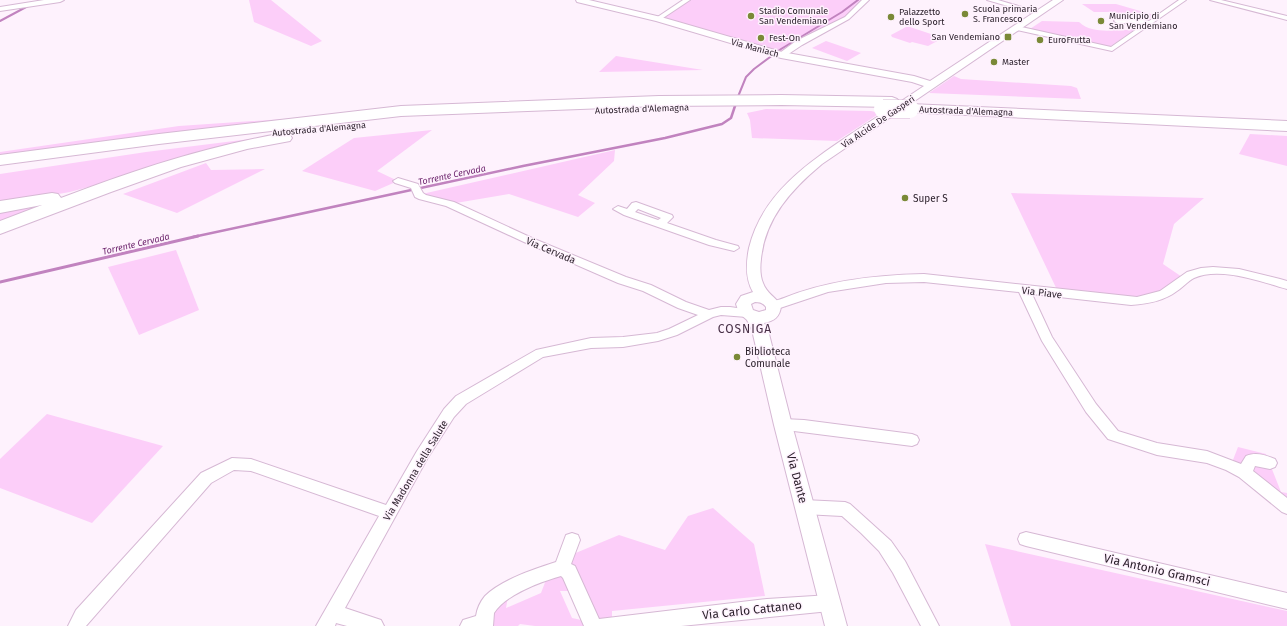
<svg xmlns="http://www.w3.org/2000/svg" width="1287" height="626" font-family="'Fira Sans',sans-serif">
<rect width="100%" height="100%" fill="#fef2fd"/>
<g fill="#fccef9" fill-rule="evenodd">
<path d="M249,0H271L322,41L311,46L254,22Z"/>
<path d="M687,0H866L847,18L781,55L658,19Z"/>
<path d="M1082,4H1116L1154,15L1146,21L1121,20L1112,12H1094Z"/>
<path d="M1042,21L1079,22C1092,34 1111,30 1128,30L1131,28L1125,23L1143,24L1108,48L1030,29Z"/>
<path d="M906,27H910L943,38L928,46L912,42L910,43L892,37L891,35Z"/>
<path d="M826,41L861,53L847,61L812,48Z"/>
<path d="M616,56L703,70L599,72Z"/>
<path d="M954,76L961,79L1071,86L1077,88L1081,99L929,93Z"/>
<path d="M766,109L871,111L880,113L837,141L752,138L750,120L747,113Z"/>
<path d="M299,118L296,120L71,145L0,156V152L179,126Z"/>
<path d="M432,130L377,171L398,181L375,191L302,171L354,138Z"/>
<path d="M1250,134L1287,136V166L1239,154Z"/>
<path d="M273,136L70,192L0,204V174L146,152Z"/>
<path d="M615,150L614,161L578,195L595,203L578,217L509,194L450,204L422,194Z"/>
<path d="M206,163L211,170L265,169L177,213L123,194Z"/>
<path d="M1011,193L1204,198L1174,224L1163,264L1185,279L1149,300L1059,294Z"/>
<path d="M37,203L35,212L0,226V209Z"/>
<path d="M176,250L199,310L139,335L108,267Z"/>
<path d="M47,414L163,446L92,523L0,488V459Z"/>
<path d="M1238,447L1266,454L1281,492L1287,493V507L1231,465Z"/>
<path d="M713,508L754,544L765,596L612,611V626H535L520,624L518,626H484L509,591L506,608L541,593L549,572L566,557L619,535L665,550L688,516ZM560,591H577L591,622L572,618Z"/>
<path d="M985,544L1287,611V626H1011Z"/>
</g>
<g fill="none" stroke-linecap="round" stroke-linejoin="round">
<g stroke="#c183bf" stroke-width="2">
<path d="M0,21L28,6"/>
<path d="M735,104L746,77L754,69L781,49L842,12L858,0"/>
</g>
<path stroke="#c183bf" stroke-width="2.5" d="M193,237L523,166L665,138L722,124L731,118L736,103"/>
<path stroke="#c183bf" stroke-width="3" d="M0,282L198,236"/>
<defs>
<g id="minor">
<path d="M683,0H690L660,20H656V18Z"/>
<path d="M862,0H869L849,19L802,45L784,57H778L777,55L796,41L845,17Z"/>
<path d="M987,0H998L1042,13L1039,15Z"/>
<path d="M1179,0H1186L1112,51L1017,30L1014,28L1017,26L1111,47L1144,24L1117,23L1114,21L1115,20L1139,19L1149,21Z"/>
<path d="M1210,0H1221L1287,16V20Z"/>
<path d="M398,178L418,184L423,193L426,195L454,202L532,238L626,277L651,285L686,302L709,310L721,307H730L751,310L753,313L751,316L747,317L721,315L713,317L677,335L658,341L623,347L591,348L543,357L466,404L454,417L427,459L345,608L381,620L384,626H347L336,623L335,626H316L379,516L251,471L234,470L211,483L86,626H68L76,610L201,473L232,458L251,459L386,505L417,451L444,409L456,396L536,350L591,338L623,337L657,333L669,329L698,315L678,308L643,291L618,283L524,242L446,206L419,199L415,197L411,188L395,183L393,181Z"/>
<path d="M636,202L672,215L673,217L667,223L716,240L738,246L739,248L734,251L709,245L624,215L613,209L618,206L627,209L632,203ZM638,209L661,218L658,220L635,212Z"/>
<path d="M1213,267L1239,269L1280,279L1287,281V289C1262,282 1220,266 1194,278C1188,281 1183,287 1177,291C1164,301 1147,304 1131,305L1032,294L1052,337L1096,404L1118,431L1157,443L1207,451L1241,464L1246,456C1256,452 1265,455 1275,459L1277,463L1275,467L1270,469L1255,466L1253,471L1287,498V514L1282,512L1239,477L1226,470L1207,463L1157,455L1108,439L1086,412L1042,341L1019,292L924,282L886,283L828,292L774,310L770,309L768,306C771,301 779,300 784,298C828,280 877,275 924,274L1137,297L1160,291L1187,272L1201,268Z"/>
<path d="M783,419L804,420L912,434L917,436L919,440L917,444L912,446L778,429L776,425L778,421Z"/>
<path d="M804,500L845,502L850,504L891,541L905,561L939,626H921L893,573L879,551L861,533L842,516L804,514L799,512L796,507L799,502Z"/>
<path d="M1026,532L1287,593V609L1026,546L1020,544L1018,539L1020,534Z"/>
<path d="M572,533L578,535L580,540L571,564L575,566L599,619L767,599L830,595L836,597L839,603L836,609L830,611L681,626H584L563,578L561,576C540,582 505,595 494,613L493,626H460L463,620L476,616C477,609 480,602 485,596C501,580 534,569 556,562L566,535Z"/>
</g>
<g id="tertiary">
<path d="M44,0H64L60,2L0,11V7Z"/>
<path d="M576,0H589L661,17L782,52L914,76L930,81L1053,0H1063L822,164C792,189 765,218 761,259C760,267 760,276 763,283C767,294 775,296 781,306C780,317 774,321 764,323L768,330L792,425L847,626H825L774,425L752,330L747,320L739,313L736,304L741,296L753,292C745,278 746,263 749,248C763,190 814,159 860,128C882,114 903,100 924,86L912,82L781,58L656,21L577,2ZM755,302C760,302 763,303 766,307V310L759,312L753,310L751,304Z"/>
</g>
<g id="motorway">
<path d="M781,95L892,97L897,99L900,102L897,105L892,107L781,105L659,106L401,116L159,144L0,165V155L159,134L401,106L659,96Z"/>
<path d="M910,104L1287,121V131L905,112L902,109L905,106Z"/>
<path d="M284,133L290,135L292,138L290,141L247,149L181,167L111,192L0,234V221L42,205L0,213V201L52,193L58,194L61,198C134,170 207,146 284,133Z"/>
</g>
</defs>
<use href="#minor" stroke="#d6b8d4" stroke-width="2"/>
<use href="#tertiary" stroke="#d6b8d4" stroke-width="2"/>
<use href="#motorway" stroke="#d6b8d4" stroke-width="2"/>
<use href="#minor" fill="#fff" fill-rule="evenodd"/>
<use href="#tertiary" fill="#fff" fill-rule="evenodd"/>
<use href="#motorway" fill="#fff" fill-rule="evenodd"/>
<defs>
<path id="motorway-bridge" d="M883,109H910"/>
</defs>
<use href="#motorway-bridge" stroke="#d6b8d4" stroke-width="19" stroke-linecap="butt"/>
<use href="#motorway-bridge" stroke="#fff" stroke-width="18"/>
</g>
<g fill="#7a8937" stroke="#fef2fd" stroke-width="1.5">
<circle cx="965" cy="14" r="4"/>
<circle cx="751" cy="16" r="4"/>
<circle cx="891" cy="17" r="4"/>
<circle cx="1101" cy="21" r="4"/>
<rect x="1004" y="33" width="8" height="8" rx="2"/>
<circle cx="761" cy="38" r="4"/>
<circle cx="1040" cy="40" r="4"/>
<circle cx="994" cy="62" r="4"/>
<circle cx="905" cy="198" r="4"/>
<circle cx="737" cy="357" r="4"/>
</g>
<g text-anchor="middle" stroke-width="3" stroke-linejoin="round" paint-order="stroke">
<g font-size="9" fill="#291e29" stroke="#fef2fd" text-anchor="start">
<text x="973" y="12">Scuola primaria<tspan x="973" dy="10">S. Francesco</tspan></text>
<text x="759" y="14">Stadio Comunale<tspan x="759" dy="10">San Vendemiano</tspan></text>
<text x="899" y="15">Palazzetto<tspan x="899" dy="10">dello Sport</tspan></text>
<text x="1109" y="19">Municipio di<tspan x="1109" dy="10">San Vendemiano</tspan></text>
<text x="1000" y="40" text-anchor="end">San Vendemiano</text>
<text x="769" y="41">Fest-On</text>
<text x="1048" y="43">EuroFrutta</text>
<text x="1002" y="65">Master</text>
</g>
<g font-size="9" fill="#291e29" stroke="#fef2fd">
<text transform="translate(755 48) rotate(15)" y="3">Via Maniach</text>
<text transform="translate(642 109) rotate(-2)" y="3">Autostrada d'Alemagna</text>
<text transform="translate(966 111) rotate(2)" y="3">Autostrada d'Alemagna</text>
<text transform="translate(878 122) rotate(-34)" y="3">Via Alcide De Gasperi</text>
<text transform="translate(319 129) rotate(-5)" y="3">Autostrada d'Alemagna</text>
</g>
<g font-size="9" font-style="italic" fill="#691f69" stroke="#fef2fd">
<text transform="translate(452 175) rotate(-12)" y="3">Torrente Cervada</text>
<text transform="translate(136 244) rotate(-13)" y="3">Torrente Cervada</text>
</g>
<g font-size="10" fill="#291e29" stroke="#fef2fd" text-anchor="start">
<text x="913" y="202">Super S</text>
<text x="745" y="355">Biblioteca<tspan x="745" dy="12">Comunale</tspan></text>
</g>
<g font-size="10" fill="#291e29" stroke="#fef2fd">
<text transform="translate(551 250) rotate(23)" y="4">Via Cervada</text>
<text transform="translate(1042 292) rotate(7)" y="4">Via Piave</text>
<text transform="translate(415 470) rotate(-59)" y="4">Via Madonna della Salute</text>
</g>
<g font-size="12" letter-spacing="1" fill="#472f46" stroke="#fef2fd">
<text x="745" y="333">COSNIGA</text>
</g>
<g font-size="12" fill="#291e29" stroke="#fef2fd">
<text transform="translate(797 478) rotate(75)" y="4">Via Dante</text>
<text transform="translate(1157 570) rotate(13)" y="4">Via Antonio Gramsci</text>
<text transform="translate(752 610) rotate(-6)" y="4">Via Carlo Cattaneo</text>
</g>
</g>
</svg>
